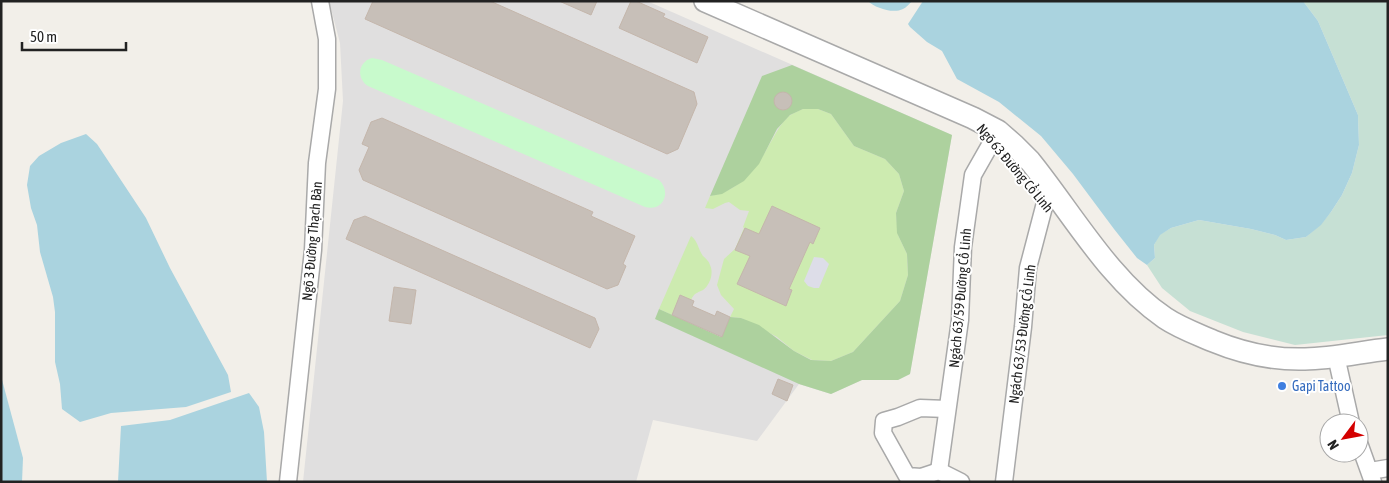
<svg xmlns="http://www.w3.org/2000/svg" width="1389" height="483" font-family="'Asap Condensed',sans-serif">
<rect width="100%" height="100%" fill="#f2efe9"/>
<path fill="#e0dfdf" d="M329,1H647L952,135L910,374L898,380H862L831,394L799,384L757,441L653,420L636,482H303L343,101L340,43Z"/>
<g fill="#cdebb0">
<path d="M803,109H818L831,114L854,146L885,159L899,174L904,191L896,213L898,235L907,254L908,275L900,301L853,352L831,361L812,360L794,351L777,337L741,318L730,317L734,309L721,295L717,285L724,259L735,249L744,228L743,227L749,211L740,210L729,202L725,203L713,209L705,208L710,196C739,191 756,170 769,145C775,135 780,124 789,116C793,113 798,111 803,109Z"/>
<path d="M691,236C698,241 698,249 703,256C706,259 709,261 710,265C714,273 710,285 703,290C697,293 694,293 691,300L680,295L672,315L659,309Z"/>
</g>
<path fill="#add19e" d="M792,65L952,135L910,374L898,380H862L831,394L799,384L655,319L659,309L721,337L730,317L741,318L759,325L794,351L811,360L831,361L853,352L900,301L908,275L907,254L897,233L896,213L904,191L899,174L885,159L854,146L831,114L818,109H803L790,115L777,129L759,164L744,181L722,194L710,196L762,76Z"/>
<path fill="#c6e0d4" d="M1303,1H1388V335L1295,345L1243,332L1190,311L1162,288L1147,265L1155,258L1154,245L1159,235L1171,228L1199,220L1251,229L1275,235L1286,240L1306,237L1321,224L1331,212L1342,195L1352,173L1359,145L1358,115L1318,21Z"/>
<path fill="#c8facc" d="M372,58L382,60L659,180C672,192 663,212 645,207L368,86C356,78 358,62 372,58Z"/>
<path fill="#dddde8" d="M814,257L823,258L829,264L819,288H814L808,286L804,281Z"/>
<g fill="#aad3df">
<path d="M868,1H912C909,4 906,8 903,9C893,14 875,8 868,1Z"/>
<path d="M923,1H1303L1318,21L1358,115L1359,145L1352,173L1342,195L1331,212L1321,225L1306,237L1286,240L1275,235L1251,229L1199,220L1171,228L1160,235L1154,245L1155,258L1147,265L1137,258L1114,229L1073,174L1041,136L999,102L957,79L942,51L927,42L910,27L908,24Z"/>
<path d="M86,134L97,144L146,218L170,268L228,375L231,392L186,407L111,413L80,422L62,409L60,384L55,362V312L53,297L40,252L37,225L31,208L27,185L30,166L39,156L61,143Z"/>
<path d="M1,376L23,458L22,482H1Z"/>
<path d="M249,393L259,407L264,432L267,482H118L121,426L170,420Z"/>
</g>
<g fill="#c7bfb8" stroke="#c4b6ab">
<path d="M373,1H490L694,92L697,104L678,149L667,154L365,19Z"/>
<path d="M559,1H597L591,15Z"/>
<path d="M631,1H636L665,14L663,17L708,37L697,63L619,28Z"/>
<circle cx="783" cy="101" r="9"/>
<path d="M382,118L593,212L591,216L635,236L623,264L626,266L618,285L607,289L363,180L359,170L369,147L362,144L371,122Z"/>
<path d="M772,206L820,228L813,244L810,242L789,289L792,290L786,306L737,284L750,256L735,250L745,228L759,234Z"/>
<path d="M365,216L595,318L599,329L590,348L346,239L354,220Z"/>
<path d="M394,287L416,290L411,324L389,321Z"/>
<path d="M680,295L694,301L692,306L715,316L717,311L730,317L722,337L672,315Z"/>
<path d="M778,379L793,385L787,401L772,394Z"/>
</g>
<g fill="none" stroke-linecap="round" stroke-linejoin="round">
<defs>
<g id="minor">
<path d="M1336,356L1351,423"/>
<path d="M947,409L920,408L898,417L884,421L883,433L907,476L921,477L939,471L961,482"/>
<path d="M1359,443L1373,482"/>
<path d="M939,471L960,320L963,247L973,175L998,131"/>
<path d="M1370,471L1388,468"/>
<path d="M288,482L313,250L317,163L327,89V39L320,1"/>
<path d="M1004,482L1023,327L1028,268L1045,203L1055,192"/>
</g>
<path id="tertiary" d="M705,1L973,118L998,131L1014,145L1030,161C1072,213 1109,280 1165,318C1180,328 1197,334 1213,341C1242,353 1274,360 1305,359C1332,359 1361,352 1388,349"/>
</defs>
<use href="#minor" stroke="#a9a9a9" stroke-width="19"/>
<use href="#tertiary" stroke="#a9a9a9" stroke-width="24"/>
<use href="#minor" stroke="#fff" stroke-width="16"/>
<use href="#tertiary" stroke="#fff" stroke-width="21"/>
</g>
<circle fill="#3f7fe0" stroke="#fff" stroke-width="2" cx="1282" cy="386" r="5"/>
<g text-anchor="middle" stroke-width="4" stroke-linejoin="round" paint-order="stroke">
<g font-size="14" fill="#222" stroke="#fff">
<text transform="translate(1015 168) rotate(50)" y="5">Ngõ 63 Đường Cổ Linh</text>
<text transform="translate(312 241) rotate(-85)" y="5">Ngõ 3 Đường Thạch Bàn</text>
<text transform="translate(960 298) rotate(-85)" y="5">Ngách 63/59 Đường Cổ Linh</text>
<text transform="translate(1022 334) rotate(-83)" y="5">Ngách 63/53 Đường Cổ Linh</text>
</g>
<g font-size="14" fill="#366cbe" stroke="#fff" text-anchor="start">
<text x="1292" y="391">Gapi Tattoo</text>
</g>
</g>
<rect width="1389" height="483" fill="none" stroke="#222222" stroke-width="5"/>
<g transform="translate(1344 438) rotate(238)"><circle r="24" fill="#ffffff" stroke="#a7a7a7"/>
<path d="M0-4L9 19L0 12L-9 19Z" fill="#d40000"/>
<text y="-8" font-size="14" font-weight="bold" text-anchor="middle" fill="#222222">N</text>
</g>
<path d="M22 42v8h104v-8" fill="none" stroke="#222222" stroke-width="2.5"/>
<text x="30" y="42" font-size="15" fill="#222222" stroke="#ffffff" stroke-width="4" paint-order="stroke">50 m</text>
</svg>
